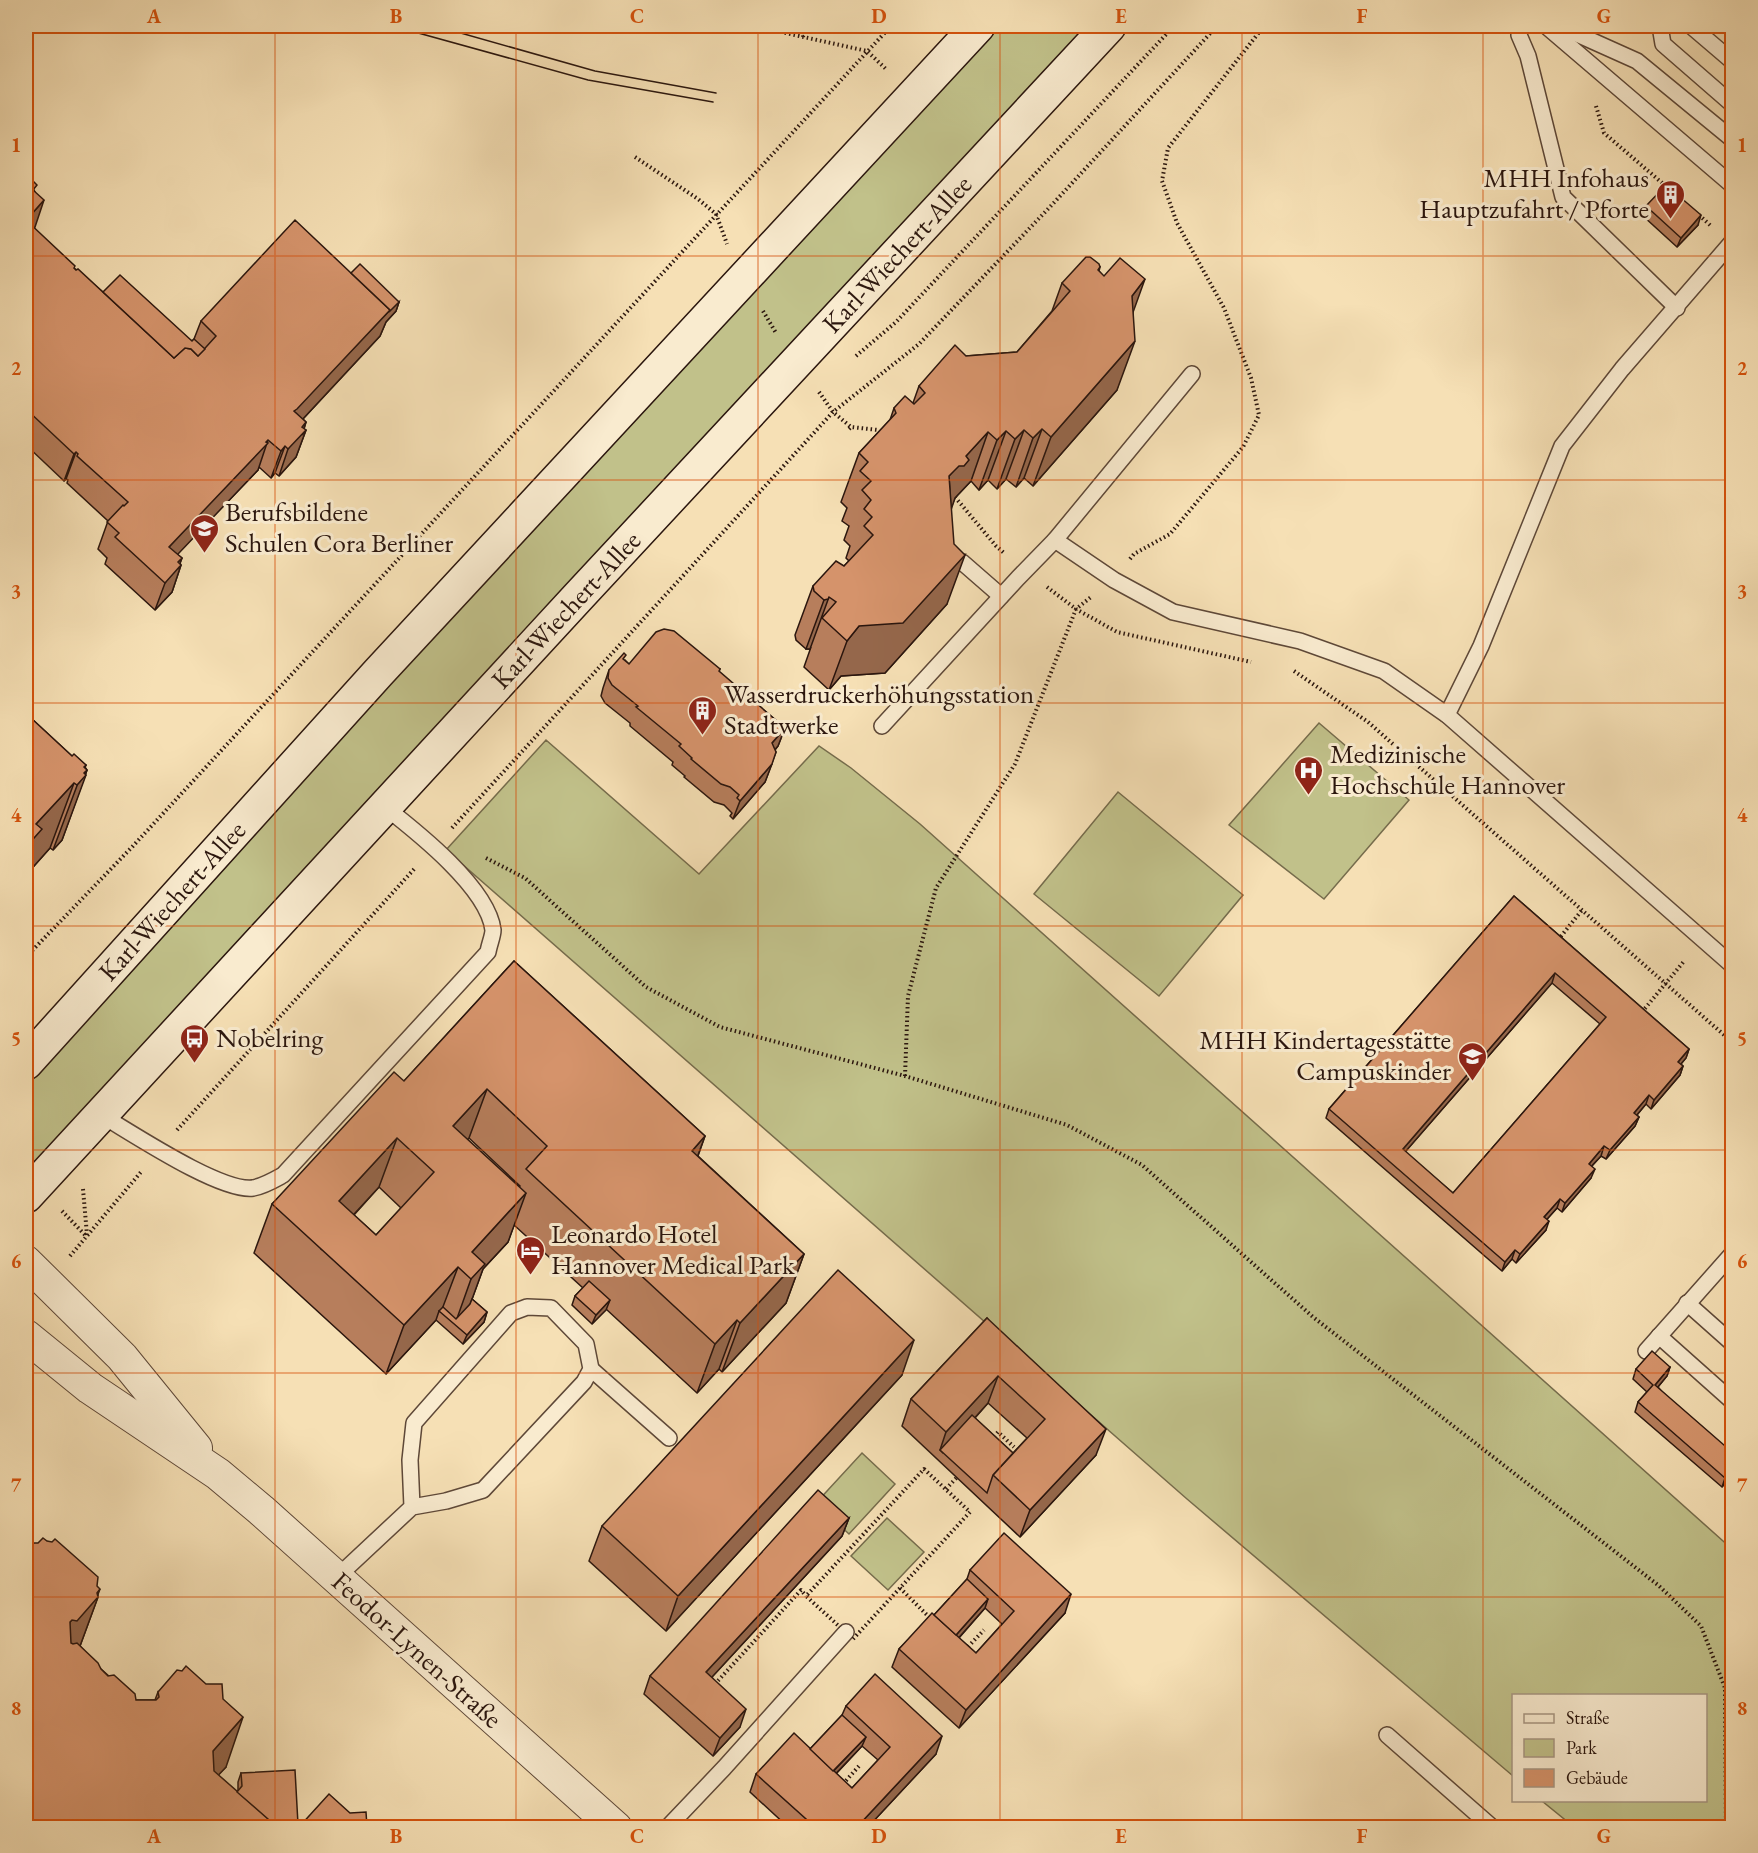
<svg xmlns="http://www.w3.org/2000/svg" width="1758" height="1853" font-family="'EB Garamond',serif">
<rect width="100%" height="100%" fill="#f6e0b5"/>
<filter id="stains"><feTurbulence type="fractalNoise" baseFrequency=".00333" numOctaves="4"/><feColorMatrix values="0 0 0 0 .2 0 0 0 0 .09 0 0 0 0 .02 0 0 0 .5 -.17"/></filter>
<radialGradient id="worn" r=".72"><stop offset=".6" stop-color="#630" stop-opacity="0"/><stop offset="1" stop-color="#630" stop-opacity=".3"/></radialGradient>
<g fill="#c1c18a" stroke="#766c4c" stroke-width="1.5">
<path d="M978,26H1109L26,1196V1064Z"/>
<path d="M1319,723L1409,800L1324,899L1229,825Z"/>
<path d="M546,740L699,874L819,746L851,768L920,824L1732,1549V1827H1574L1542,1801L1706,1800V1696H1514L1513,1776L1187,1499L446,850Z"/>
<path d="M1118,792L1243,895L1159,996L1034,894Z"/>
<path d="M862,1453L895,1484L849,1534L816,1503Z"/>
<path d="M887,1518L924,1552L888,1590L851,1556Z"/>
</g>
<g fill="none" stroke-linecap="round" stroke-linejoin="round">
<defs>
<g id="lane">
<path d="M1546,26L1732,185"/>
<path d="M1559,26L1637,61L1732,139"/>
<path d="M1660,26L1663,44L1732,104"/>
<path d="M1691,26L1732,61"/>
<path d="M1519,35L1528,56L1563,197L1677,308"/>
<path d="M1055,540L1114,580L1173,612L1300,641L1384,671L1447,715L1732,965"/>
<path d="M962,562L1001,596"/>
<path d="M1447,715L1481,646L1562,446L1622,369L1732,242"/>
<path d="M882,726L1018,578L1055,540L1192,374"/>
<path d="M101,1115C132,1133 220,1192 253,1188C264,1186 274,1180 283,1175L488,952C489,945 493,936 493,930C488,888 417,832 385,807"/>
<path d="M1687,1303L1732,1343"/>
<path d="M1659,1336L1732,1401"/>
<path d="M1646,1351L1732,1254"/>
<path d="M591,1369L669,1438"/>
<path d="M336,1578L412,1507L446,1501L483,1490L584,1382L591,1369L586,1344L551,1308L527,1307L511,1313L414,1423L410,1460L412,1507"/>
<path d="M1387,1735L1493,1828"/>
<path d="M667,1828L724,1768L846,1632"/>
</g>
<g id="street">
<path d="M26,1262L122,1357L196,1448"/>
<path d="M26,1336L90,1388L218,1474L261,1510L616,1828"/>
</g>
<g id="secondary">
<path d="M26,1063L378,673L978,26"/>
<path d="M26,1196L578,597L1109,26"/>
</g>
</defs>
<use href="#lane" stroke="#5e4838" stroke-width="18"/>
<use href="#street" stroke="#5e4838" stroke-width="34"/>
<use href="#secondary" stroke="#2b160e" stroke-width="36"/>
<g stroke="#2b160e" stroke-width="4" stroke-dasharray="1.5 3" stroke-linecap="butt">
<path d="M754,26L867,51L887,70"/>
<path d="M803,37L805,26"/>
<path d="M1596,106L1604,133L1668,188"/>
<path d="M635,157L698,199L716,214L727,244"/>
<path d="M1699,215L1711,226"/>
<path d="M763,311L776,333"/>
<path d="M856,356L896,322L1174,26"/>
<path d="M819,392L833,412L851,427"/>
<path d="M849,429L851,427L878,430L882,433"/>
<path d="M955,497L996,546L1004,553"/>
<path d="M1130,559L1134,554L1170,534L1243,447L1259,415L1251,378L1224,308L1177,223L1162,181L1168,148L1264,26"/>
<path d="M1047,587L1076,609L1117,632L1251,662"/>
<path d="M1294,671L1368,722L1732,1042"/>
<path d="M452,828L833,412L919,344L1049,208L1217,26"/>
<path d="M486,858L525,878L646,987L720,1027L905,1076L1067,1125L1142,1165L1313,1317L1658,1585L1701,1626L1725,1688L1726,1828"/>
<path d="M1558,940L1582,910"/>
<path d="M26,957L133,846L891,26"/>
<path d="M1642,1012L1685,960"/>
<path d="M905,1076L908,996L936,888L1015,764L1076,609L1091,597"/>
<path d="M177,1130L416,867"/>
<path d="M83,1189L87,1235"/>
<path d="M62,1211L86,1236"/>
<path d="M70,1256L141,1172"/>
<path d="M991,1440L998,1432L1014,1447"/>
<path d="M924,1469L970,1512L853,1639L806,1596Z"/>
<path d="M946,1489L960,1474"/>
<path d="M900,1588L931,1619"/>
<path d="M965,1650L984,1630"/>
<path d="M715,1684L801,1590L806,1596"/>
<path d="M843,1784L859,1766"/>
</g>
<use href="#lane" stroke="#f9ebcf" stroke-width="15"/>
<use href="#street" stroke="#f9ebcf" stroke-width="32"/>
<use href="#secondary" stroke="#f9ebcf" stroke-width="33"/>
<g stroke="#2b160e" stroke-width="1.5">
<path d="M393,26L588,80L713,102"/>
<path d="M436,26L595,71L716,93"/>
</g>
</g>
<g fill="#b77e5c" stroke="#2b160e" stroke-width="1.5" fill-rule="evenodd">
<path d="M26,174L35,192L34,228L74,268L103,292L192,341L194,339L201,321L351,273L399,302L396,311L386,322L380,336L303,419L306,422L304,429L306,430L296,457L279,476L275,473L271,478L259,467L258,470L177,554L182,558L180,563L181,565L172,592L155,610L105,564L107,558L98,549L108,521L67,483L68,480L66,479L64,481L26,445Z"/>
<path d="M1646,206L1698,225L1677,247L1642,215Z"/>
<path d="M1100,267L1099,271L1133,313L1117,390L1033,486L1024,478L1016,487L1006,479L997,489L988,480L979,490L971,481L955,498L951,508L947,604L885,673L841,676L829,690L804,667L811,647L810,649H806L796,640L795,635L813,586L844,566L849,561L846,558L850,546L844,540L849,526L842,521L847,508L841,502L859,453L890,420L894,408L913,403L919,386L966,356L1017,352L1052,311L1062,283Z"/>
<path d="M625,660L629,664L720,669L719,672L785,728L778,746L775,750L776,752L765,782L733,819L730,816L732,813L724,805L714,802L684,777L685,776L672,765L673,762L630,726V723L605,703L601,696L603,688L609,670Z"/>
<path d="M26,709L33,716L32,719L72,756L86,765L85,767L87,770L62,840L53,850L50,848L26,875Z"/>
<path d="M1514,896L1689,1049L1686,1058L1681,1064L1683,1066L1680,1075L1651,1109L1646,1104L1637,1115L1639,1117L1635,1126L1606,1159L1601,1156L1592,1166L1591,1178L1562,1212L1557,1208L1547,1219L1546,1230L1516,1263L1512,1259L1502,1271L1326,1118L1329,1109ZM1552,983L1600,1024L1453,1193L1405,1152Z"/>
<path d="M514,961L705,1136L698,1156L804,1254L786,1303L722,1372L719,1369L697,1393L606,1309L592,1324L572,1305L575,1296L583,1288L514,1225L508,1242L483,1269L472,1299L487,1312L484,1322L463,1344L436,1320L386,1374L254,1253L272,1204L404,1081ZM469,1138L520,1186L519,1187L467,1139ZM379,1187L401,1208L376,1235L354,1215Z"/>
<path d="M987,1318L1096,1455L1020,1537L902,1426L911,1399ZM988,1403L1027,1438L1013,1453L975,1418Z"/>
<path d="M1670,1367L1667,1376L1658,1387L1732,1475L1722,1487L1635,1412L1638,1402L1647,1392L1633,1379L1636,1369Z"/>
<path d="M902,1375L666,1631L589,1561L602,1526Z"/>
<path d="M849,1518L842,1536L712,1677L740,1727L713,1756L644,1694L650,1676Z"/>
<path d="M970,1570L1065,1613L959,1728L892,1667L899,1649L934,1615L967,1579ZM985,1608L1002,1624L976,1653L959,1638Z"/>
<path d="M97,1586L98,1597L80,1646L101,1669L136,1700H155L158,1692L226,1767L218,1775L237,1792L238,1790V1782L241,1773L298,1824L297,1827H26Z"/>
<path d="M846,1706L936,1754L868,1827H788L750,1792L756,1774L810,1749L842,1715ZM862,1746L878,1760L852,1788L836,1774Z"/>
</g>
<g fill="#95674b" stroke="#2b160e" stroke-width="1.5">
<path d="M44,200L35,227L26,237V227L29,217Z"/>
<path d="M1701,215L1698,225L1677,247L1681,238Z"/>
<path d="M1145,279L1127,329L1132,296Z"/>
<path d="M399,302L396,311L386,322L380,336L287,436L294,411L390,310Z"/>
<path d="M1135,341L1117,390L1033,486L1051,437Z"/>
<path d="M306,422L302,435L306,430L296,457L279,476L288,449L302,427Z"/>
<path d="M1042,429L1024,478L1016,487L1033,438Z"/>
<path d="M1024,430L1006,479L997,489L1015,439Z"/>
<path d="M1006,431L988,480L979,490L997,440Z"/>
<path d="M988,432L971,481L955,498L951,510L949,476L966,456Z"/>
<path d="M268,440L258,470L159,574L169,547Z"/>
<path d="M285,446L275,473L271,478L281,451Z"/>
<path d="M76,452L66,479L64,481L74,454Z"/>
<path d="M965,555L947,604L885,673L841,676L829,690L847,641L859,626Z"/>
<path d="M182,558L178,569L181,565L172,592L155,610L165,583L178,562Z"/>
<path d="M829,597L810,649H806L824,600Z"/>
<path d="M785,728L778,746L765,761L772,743Z"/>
<path d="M772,764L765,782L733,819L740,801Z"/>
<path d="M86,765L79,783L87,770L85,776L86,775L62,840L53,850L84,767Z"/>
<path d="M74,783L50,848L26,875V847L36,824Z"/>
<path d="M1555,973L1552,983L1399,1159L1403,1149Z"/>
<path d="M1689,1049L1686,1058L1675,1071L1678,1062Z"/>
<path d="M1683,1066L1680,1075L1651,1109L1654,1100Z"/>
<path d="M487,1089L469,1138L435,1175L453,1126Z"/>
<path d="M1649,1095L1646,1104L1631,1122L1634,1113Z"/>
<path d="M1639,1117L1635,1126L1606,1159L1610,1150Z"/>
<path d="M705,1136L687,1185L692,1151Z"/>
<path d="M397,1138L379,1187L321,1250L339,1201Z"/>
<path d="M1604,1146L1601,1156L1585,1173L1589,1164Z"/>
<path d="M1595,1169L1591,1178L1562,1212L1565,1203Z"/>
<path d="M526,1193L508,1242L483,1269L467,1313L455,1324L471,1279L472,1252Z"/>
<path d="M1560,1199L1557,1208L1541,1226L1544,1217Z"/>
<path d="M1549,1221L1546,1230L1516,1263L1520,1254Z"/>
<path d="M1515,1250L1512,1259L1502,1271L1505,1262Z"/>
<path d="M804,1254L786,1303L722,1372L740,1323Z"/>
<path d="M458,1267L441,1312L439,1311L436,1320L386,1374L404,1325Z"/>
<path d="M610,1300L606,1310L592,1324L596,1315Z"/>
<path d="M487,1312L484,1322L463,1344L467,1335Z"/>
<path d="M737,1320L719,1369L697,1393L715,1344Z"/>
<path d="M914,1340L902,1375L666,1631L678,1596Z"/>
<path d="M1670,1367L1667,1376L1652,1394L1655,1385Z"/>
<path d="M998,1376L988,1403L943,1453L940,1450L946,1432Z"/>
<path d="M1106,1429L1096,1455L1020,1537L1030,1510Z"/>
<path d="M1732,1469V1475L1722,1487L1725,1478Z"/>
<path d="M849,1518L842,1536L700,1690L706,1672Z"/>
<path d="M100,1589L96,1600L98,1597L80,1646L59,1670L70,1622Z"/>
<path d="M1071,1594L1065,1613L959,1728L966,1710Z"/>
<path d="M988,1599L985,1608L947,1651L950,1642Z"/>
<path d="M746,1709L740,1727L713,1756L720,1738Z"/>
<path d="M243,1717L226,1767L195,1800L213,1751Z"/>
<path d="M942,1736L936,1754L868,1827H857Z"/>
<path d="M866,1737L862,1746L824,1786L828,1777Z"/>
<path d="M298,1824L297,1827H274L276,1825Z"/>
</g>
<g fill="#d5936b" stroke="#2b160e" stroke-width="1.5" fill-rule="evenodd">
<path d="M26,174L37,185L33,190L44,200L29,217L27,216L26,217Z"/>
<path d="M1666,185L1701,215L1681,238L1646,206Z"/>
<path d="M26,220L75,266L74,268L76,270L78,269L174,358L185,348L191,349L198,356L216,336L201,321L295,220L390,310L297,409L294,411L306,422L302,427L306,430L288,449L285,446L281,451L268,440L266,442L268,443L169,547L182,558L178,562L181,565L165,583L115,537L119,533L107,522L123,505L124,506L128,502L77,456L78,454L76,452L74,454L26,409Z"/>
<path d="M1086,257H1090L1099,264L1100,267L1098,270L1104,276L1120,258L1145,279L1132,296L1135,341L1051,437L1042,429L1033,438L1024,430L1015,439L1006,431L997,440L988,432L966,456L969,460L964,466H959L949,476L954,544L965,555L903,623L859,626L847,641L822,618L836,602L829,597L828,599L824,600L814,591L813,586L836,561L844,566L873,535L864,526L872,517L864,509L871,500L862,490L871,481L860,471L868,462L859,453L896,413L894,408L905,396L914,404L925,393L919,386L955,345L966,356L1017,352L1070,291L1062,283Z"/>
<path d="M360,264L399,302L389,312L390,310L351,273Z"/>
<path d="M120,275L192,341L194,339L205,349L198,356L191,349L185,348L174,358L103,292Z"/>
<path d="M664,629L674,631L720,669L719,671L785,728L772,743L776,752L772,764L740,801L737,798L739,795L730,787L721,784L691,759L692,758L679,746L681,744L636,707L638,706L612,685L608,678L609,670L624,653L626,655L623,659L629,664L656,632Z"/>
<path d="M26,709L33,716L31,718L72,756L74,754L86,765L84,767L87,770L84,773L86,775L77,785L74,783L36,824L42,829L26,847Z"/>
<path d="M1514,896L1689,1049L1678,1062L1683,1066L1654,1100L1649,1095L1634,1113L1639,1117L1610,1150L1604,1146L1589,1164L1595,1169L1565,1203L1560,1199L1544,1217L1549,1221L1520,1254L1515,1250L1505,1262L1329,1109ZM1555,973L1606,1017L1453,1193L1403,1149Z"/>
<path d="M514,961L705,1136L692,1151L804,1254L740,1323L737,1320L715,1344L526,1169L547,1146L487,1089L453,1126L526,1193L472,1252L485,1264L471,1279L458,1267L404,1325L272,1204L394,1072L404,1081ZM397,1138L434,1172L376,1235L339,1201Z"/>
<path d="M838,1270L914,1340L678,1596L602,1526Z"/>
<path d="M589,1281L610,1300L596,1315L575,1296Z"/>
<path d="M472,1299L487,1312L467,1335L439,1311L443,1307L456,1319L470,1304Z"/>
<path d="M987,1318L1106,1429L1030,1510L993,1475L1045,1419L998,1376L946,1432L911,1399Z"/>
<path d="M1652,1351L1670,1367L1655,1385L1732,1452V1469L1725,1478L1638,1402L1653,1385L1636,1369Z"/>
<path d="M972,1415L1013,1453L993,1475L987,1493L940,1450Z"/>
<path d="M818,1490L849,1518L706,1672L746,1709L720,1738L650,1676Z"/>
<path d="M1004,1533L1071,1594L966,1710L899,1649L932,1613L976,1653L1014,1611L970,1570Z"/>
<path d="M43,1538L47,1541L52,1542L55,1539L98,1577L97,1586L100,1589L97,1593L98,1597L77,1621L72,1620L70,1622L71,1643L73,1644L77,1643L98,1663L101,1669L108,1676L114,1675L135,1694L136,1700H156L159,1697L158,1692L177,1670L182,1671L186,1666L206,1684H222L223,1699L243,1717L213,1751L214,1771L278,1827H26V1552L34,1543H38Z"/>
<path d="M967,1579L988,1599L956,1635L934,1615Z"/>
<path d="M875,1674L942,1736L857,1827H815L756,1774L794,1733L852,1788L890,1747L846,1706Z"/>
<path d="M842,1715L866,1737L833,1771L810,1749Z"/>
<path d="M295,1770L298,1824L276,1826L237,1792L242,1786L241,1773Z"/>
<path d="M329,1794L350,1813L366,1812L367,1827H299Z"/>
</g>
<path fill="none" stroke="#d5520c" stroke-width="1.5" stroke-opacity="0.55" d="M275,26V1828M516,26V1828M758,26V1828M1000,26V1828M1242,26V1828M1483,26V1828M26,256H1732M26,480H1732M26,703H1732M26,926H1732M26,1150H1732M26,1373H1732M26,1597H1732"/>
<defs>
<symbol id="building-pin" viewBox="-11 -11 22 30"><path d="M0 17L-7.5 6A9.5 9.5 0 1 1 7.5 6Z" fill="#8f2418" stroke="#f9ebcf"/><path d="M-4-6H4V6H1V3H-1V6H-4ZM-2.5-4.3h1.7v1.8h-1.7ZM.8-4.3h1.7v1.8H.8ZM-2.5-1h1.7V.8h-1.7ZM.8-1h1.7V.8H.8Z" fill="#fff"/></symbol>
<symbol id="university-pin" viewBox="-11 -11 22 30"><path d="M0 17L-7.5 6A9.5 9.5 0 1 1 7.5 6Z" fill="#8f2418" stroke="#f9ebcf"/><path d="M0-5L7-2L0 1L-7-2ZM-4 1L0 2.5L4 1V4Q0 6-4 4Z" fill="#fff"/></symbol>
<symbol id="hospital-pin" viewBox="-11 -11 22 30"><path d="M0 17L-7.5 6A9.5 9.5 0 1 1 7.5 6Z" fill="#8f2418" stroke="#f9ebcf"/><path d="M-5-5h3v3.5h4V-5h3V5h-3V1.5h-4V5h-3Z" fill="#fff"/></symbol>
<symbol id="bus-pin" viewBox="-11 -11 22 30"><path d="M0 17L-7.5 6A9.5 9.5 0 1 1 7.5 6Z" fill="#8f2418" stroke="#f9ebcf"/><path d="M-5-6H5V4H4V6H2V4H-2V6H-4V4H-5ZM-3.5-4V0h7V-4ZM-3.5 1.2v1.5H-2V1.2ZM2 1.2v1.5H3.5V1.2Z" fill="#fff"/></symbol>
<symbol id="school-pin" viewBox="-11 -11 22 30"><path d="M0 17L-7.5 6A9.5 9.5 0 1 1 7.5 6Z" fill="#8f2418" stroke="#f9ebcf"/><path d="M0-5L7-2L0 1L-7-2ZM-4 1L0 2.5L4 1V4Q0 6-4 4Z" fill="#fff"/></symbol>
<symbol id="hotel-pin" viewBox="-11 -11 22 30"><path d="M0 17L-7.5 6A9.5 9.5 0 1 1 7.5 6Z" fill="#8f2418" stroke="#f9ebcf"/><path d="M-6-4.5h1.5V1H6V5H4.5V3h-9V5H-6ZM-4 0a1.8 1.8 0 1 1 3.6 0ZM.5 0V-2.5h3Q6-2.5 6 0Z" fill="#fff"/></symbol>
</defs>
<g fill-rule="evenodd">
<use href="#building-pin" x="1654" y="178" width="33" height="45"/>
<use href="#university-pin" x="188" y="512" width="33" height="45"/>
<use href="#building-pin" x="686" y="694" width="33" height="45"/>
<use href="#hospital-pin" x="1292" y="754" width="33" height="45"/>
<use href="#bus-pin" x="178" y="1022" width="33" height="45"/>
<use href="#school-pin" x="1456" y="1040" width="33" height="45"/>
<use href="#hotel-pin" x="514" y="1234" width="33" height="45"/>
</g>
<g text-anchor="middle" stroke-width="6" stroke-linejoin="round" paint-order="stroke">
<g font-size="27" fill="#2b160e" stroke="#f9ebcf" text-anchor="start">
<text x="1649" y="187" text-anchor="end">MHH Infohaus<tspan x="1649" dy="31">Hauptzufahrt / Pforte</tspan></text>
<text x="225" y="521">Berufsbildene<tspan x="225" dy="31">Schulen Cora Berliner</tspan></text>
<text x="724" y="703">Wasserdruckerhöhungsstation<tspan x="724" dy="31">Stadtwerke</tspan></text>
<text x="1330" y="763">Medizinische<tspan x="1330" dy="31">Hochschule Hannover</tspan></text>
<text x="216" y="1047">Nobelring</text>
<text x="1451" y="1049" text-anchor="end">MHH Kindertagesstätte<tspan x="1451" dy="31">Campuskinder</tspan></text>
<text x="551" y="1243">Leonardo Hotel<tspan x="551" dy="31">Hannover Medical Park</tspan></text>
</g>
<g font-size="27" fill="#2b160e" stroke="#f9ebcf">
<text transform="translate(897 254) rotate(-47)" y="9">Karl-Wiechert-Allee</text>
<text transform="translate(566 610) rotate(-47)" y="9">Karl-Wiechert-Allee</text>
<text transform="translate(172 901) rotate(-48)" y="9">Karl-Wiechert-Allee</text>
<text transform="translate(417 1650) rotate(42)" y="9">Feodor-Lynen-Straße</text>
</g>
</g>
<rect width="1758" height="1853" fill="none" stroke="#f6e0b5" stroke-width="66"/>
<rect x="1512" y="1694" width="195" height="108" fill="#f9ebcf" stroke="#a79682" stroke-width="1.5"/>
<rect x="1524" y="1714" width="30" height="9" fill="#f9ebcf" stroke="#a79682" stroke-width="1.5"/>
<text x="1566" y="1724" font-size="18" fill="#2b160e">Straße</text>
<rect x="1524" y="1739" width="30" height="18" fill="#c1c18a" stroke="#a79682" stroke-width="1.5"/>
<text x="1566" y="1754" font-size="18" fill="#2b160e">Park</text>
<rect x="1524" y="1769" width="30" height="18" fill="#d5936b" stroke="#a79682" stroke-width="1.5"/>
<text x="1566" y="1784" font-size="18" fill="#2b160e">Gebäude</text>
<rect x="33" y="33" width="1692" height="1787" fill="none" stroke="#d5520c" stroke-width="2"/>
<g font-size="20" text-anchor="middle" font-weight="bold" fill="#d5520c">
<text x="154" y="23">A</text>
<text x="396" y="23">B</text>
<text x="637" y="23">C</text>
<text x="879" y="23">D</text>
<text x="1121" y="23">E</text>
<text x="1362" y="23">F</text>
<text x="1604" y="23">G</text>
<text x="16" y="152">1</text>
<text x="1742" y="152">1</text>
<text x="16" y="375">2</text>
<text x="1742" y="375">2</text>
<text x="16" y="598">3</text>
<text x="1742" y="598">3</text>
<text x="16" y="822">4</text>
<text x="1742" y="822">4</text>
<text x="16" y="1045">5</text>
<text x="1742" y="1045">5</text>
<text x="16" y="1268">6</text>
<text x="1742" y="1268">6</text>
<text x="16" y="1492">7</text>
<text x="1742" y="1492">7</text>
<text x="16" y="1715">8</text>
<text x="1742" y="1715">8</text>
<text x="154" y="1843">A</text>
<text x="396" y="1843">B</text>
<text x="637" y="1843">C</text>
<text x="879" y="1843">D</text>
<text x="1121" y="1843">E</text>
<text x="1362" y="1843">F</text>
<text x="1604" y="1843">G</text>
</g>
<rect width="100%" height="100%" filter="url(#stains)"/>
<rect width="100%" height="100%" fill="url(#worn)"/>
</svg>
